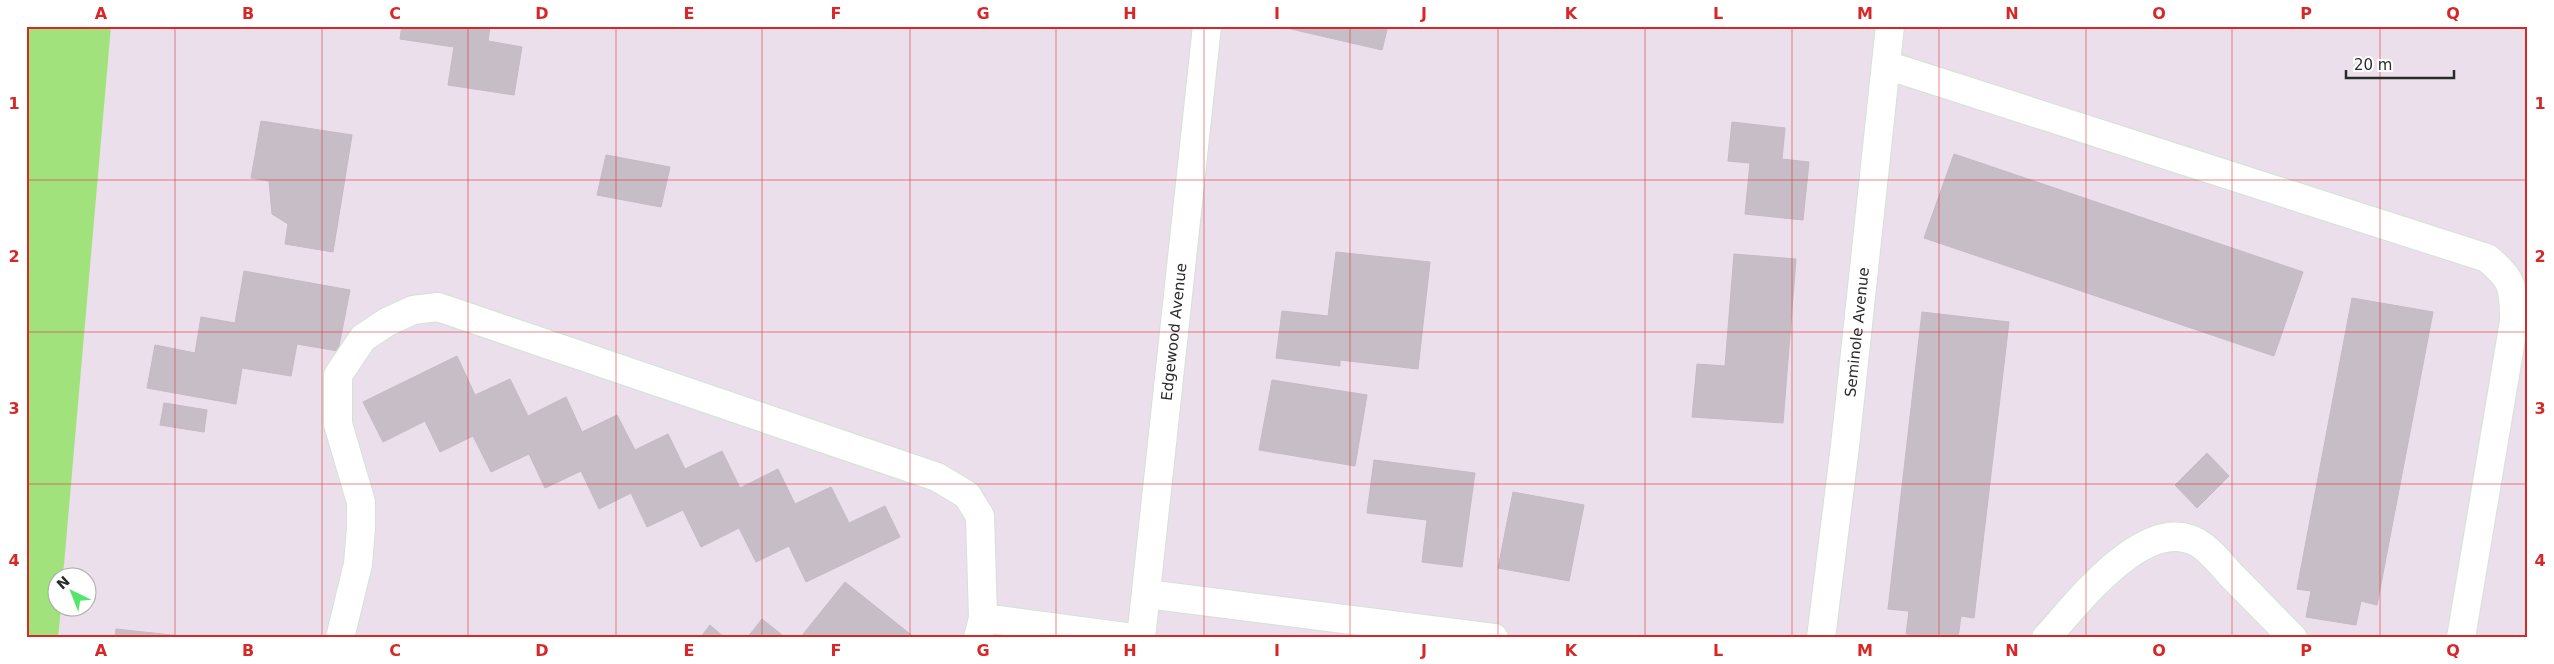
<svg xmlns="http://www.w3.org/2000/svg" width="2554" height="664" font-family="'DejaVu Sans',sans-serif">
<rect width="100%" height="100%" fill="#eadfeb"/>
<path fill="#a2e27d" d="M26,26H111L63,576H58V606L61,607L58,638H26Z"/>
<g fill="#c7bdc7" stroke="#c7b8c6">
<path d="M402,26H490L488,41L522,47L514,95L448,85L454,47L400,39Z"/>
<path d="M1278,26H1388L1382,50Z"/>
<path d="M261,121L352,135L333,252L285,244L288,224L272,214L269,181L251,178Z"/>
<path d="M1732,122L1785,128L1782,159L1809,162L1803,220L1745,214L1750,163L1728,161Z"/>
<path d="M1954,154L2303,272L2274,356L1924,238Z"/>
<path d="M606,155L670,167L661,207L597,195Z"/>
<path d="M1336,252L1430,262L1418,369L1340,360V366L1276,358L1282,311L1328,316Z"/>
<path d="M1734,254L1796,259L1783,423L1692,417L1697,364L1725,366Z"/>
<path d="M244,271L350,290L338,351L297,344L291,376L242,368L236,404L147,388L155,345L195,353L201,317L235,323Z"/>
<path d="M2352,298L2433,312L2377,605L2361,601L2356,625L2306,617L2311,591L2297,589Z"/>
<path d="M1922,312L2009,322L1974,618L1961,616L1958,638L1906,634L1909,611L1888,609Z"/>
<path d="M457,356L475,395L510,379L528,416L566,397L582,432L617,415L635,450L668,434L685,469L722,451L740,488L778,469L795,504L831,487L849,523L885,506L900,537L806,582L789,546L756,562L739,528L701,547L683,510L647,527L631,493L599,509L581,471L545,488L529,454L491,472L473,436L440,452L425,421L383,442L363,402Z"/>
<path d="M1272,380L1367,395L1355,466L1259,450Z"/>
<path d="M164,403L207,410L204,432L160,425Z"/>
<path d="M2207,453L2229,476L2197,508L2175,485Z"/>
<path d="M1374,460L1475,473L1462,567L1422,562L1427,520L1367,513Z"/>
<path d="M1513,492L1584,505L1569,581L1498,568Z"/>
<path d="M845,582L915,638H800Z"/>
<path d="M762,619L786,638H747Z"/>
<path d="M710,625L725,638H700Z"/>
<path d="M116,629L200,638H115Z"/>
</g>
<g fill="none" stroke-linecap="round" stroke-linejoin="round">
<defs>
<g id="minor">
<path d="M1886,65L2487,258C2513,279 2514,288 2514,321L2461,638"/>
<path d="M1147,594L1494,638"/>
<path d="M983,618L1133,638"/>
<path d="M340,638L358,564L361,528V502L338,424V375L363,338L387,322L413,310L438,307L937,477L967,495L980,516L983,618L978,638"/>
<path id="s1" d="M1141,638L1207,26"/>
<path id="s2" d="M1821,638L1845,446L1890,26"/>
<path d="M2046,638C2077,604 2151,505 2204,547C2214,555 2223,566 2231,575C2252,596 2272,617 2293,638"/>
</g>
</defs>
<use href="#minor" stroke="#d4e2d6" stroke-width="30"/>
<use href="#minor" stroke="#fff" stroke-width="28"/>
</g>
<path fill="none" stroke="#d62828" stroke-width="1" stroke-opacity="0.55" d="M175,26V638M322,26V638M468,26V638M616,26V638M762,26V638M910,26V638M1056,26V638M1204,26V638M1350,26V638M1498,26V638M1645,26V638M1792,26V638M1939,26V638M2086,26V638M2232,26V638M2380,26V638M26,180H2528M26,332H2528M26,484H2528"/>
<g text-anchor="middle" stroke-width="4" stroke-linejoin="round" paint-order="stroke">
<g font-size="15" fill="#2b2b2b" stroke="#fff">
<text dy="5" stroke="none"><textPath href="#s1" startOffset="308">Edgewood Avenue</textPath></text>
<text dy="5" stroke="none"><textPath href="#s2" startOffset="308">Seminole Avenue</textPath></text>
</g>
</g>
<rect width="2554" height="664" fill="none" stroke="#ffffff" stroke-width="55"/>
<g transform="translate(72 592) rotate(317)"><circle r="24" fill="#ffffff" stroke="#aaaaaa"/>
<path d="M0-4L9 19L0 12L-9 19Z" fill="#50e76a"/>
<text y="-8" font-size="14" font-weight="bold" text-anchor="middle" fill="#2b2b2b">N</text>
</g>
<path d="M2346 70v8h108v-8" fill="none" stroke="#2b2b2b" stroke-width="2.5"/>
<text x="2354" y="70" font-size="15" fill="#2b2b2b" stroke="#ffffff" stroke-width="4" paint-order="stroke">20 m</text>
<rect x="28" y="28" width="2498" height="608" fill="none" stroke="#d62828" stroke-width="2"/>
<g font-size="16" text-anchor="middle" font-weight="bold" fill="#d62828">
<text x="101" y="19">A</text>
<text x="248" y="19">B</text>
<text x="395" y="19">C</text>
<text x="542" y="19">D</text>
<text x="689" y="19">E</text>
<text x="836" y="19">F</text>
<text x="983" y="19">G</text>
<text x="1130" y="19">H</text>
<text x="1277" y="19">I</text>
<text x="1424" y="19">J</text>
<text x="1571" y="19">K</text>
<text x="1718" y="19">L</text>
<text x="1865" y="19">M</text>
<text x="2012" y="19">N</text>
<text x="2159" y="19">O</text>
<text x="2306" y="19">P</text>
<text x="2453" y="19">Q</text>
<text x="14" y="109">1</text>
<text x="2540" y="109">1</text>
<text x="14" y="262">2</text>
<text x="2540" y="262">2</text>
<text x="14" y="414">3</text>
<text x="2540" y="414">3</text>
<text x="14" y="566">4</text>
<text x="2540" y="566">4</text>
<text x="101" y="656">A</text>
<text x="248" y="656">B</text>
<text x="395" y="656">C</text>
<text x="542" y="656">D</text>
<text x="689" y="656">E</text>
<text x="836" y="656">F</text>
<text x="983" y="656">G</text>
<text x="1130" y="656">H</text>
<text x="1277" y="656">I</text>
<text x="1424" y="656">J</text>
<text x="1571" y="656">K</text>
<text x="1718" y="656">L</text>
<text x="1865" y="656">M</text>
<text x="2012" y="656">N</text>
<text x="2159" y="656">O</text>
<text x="2306" y="656">P</text>
<text x="2453" y="656">Q</text>
</g>
</svg>
